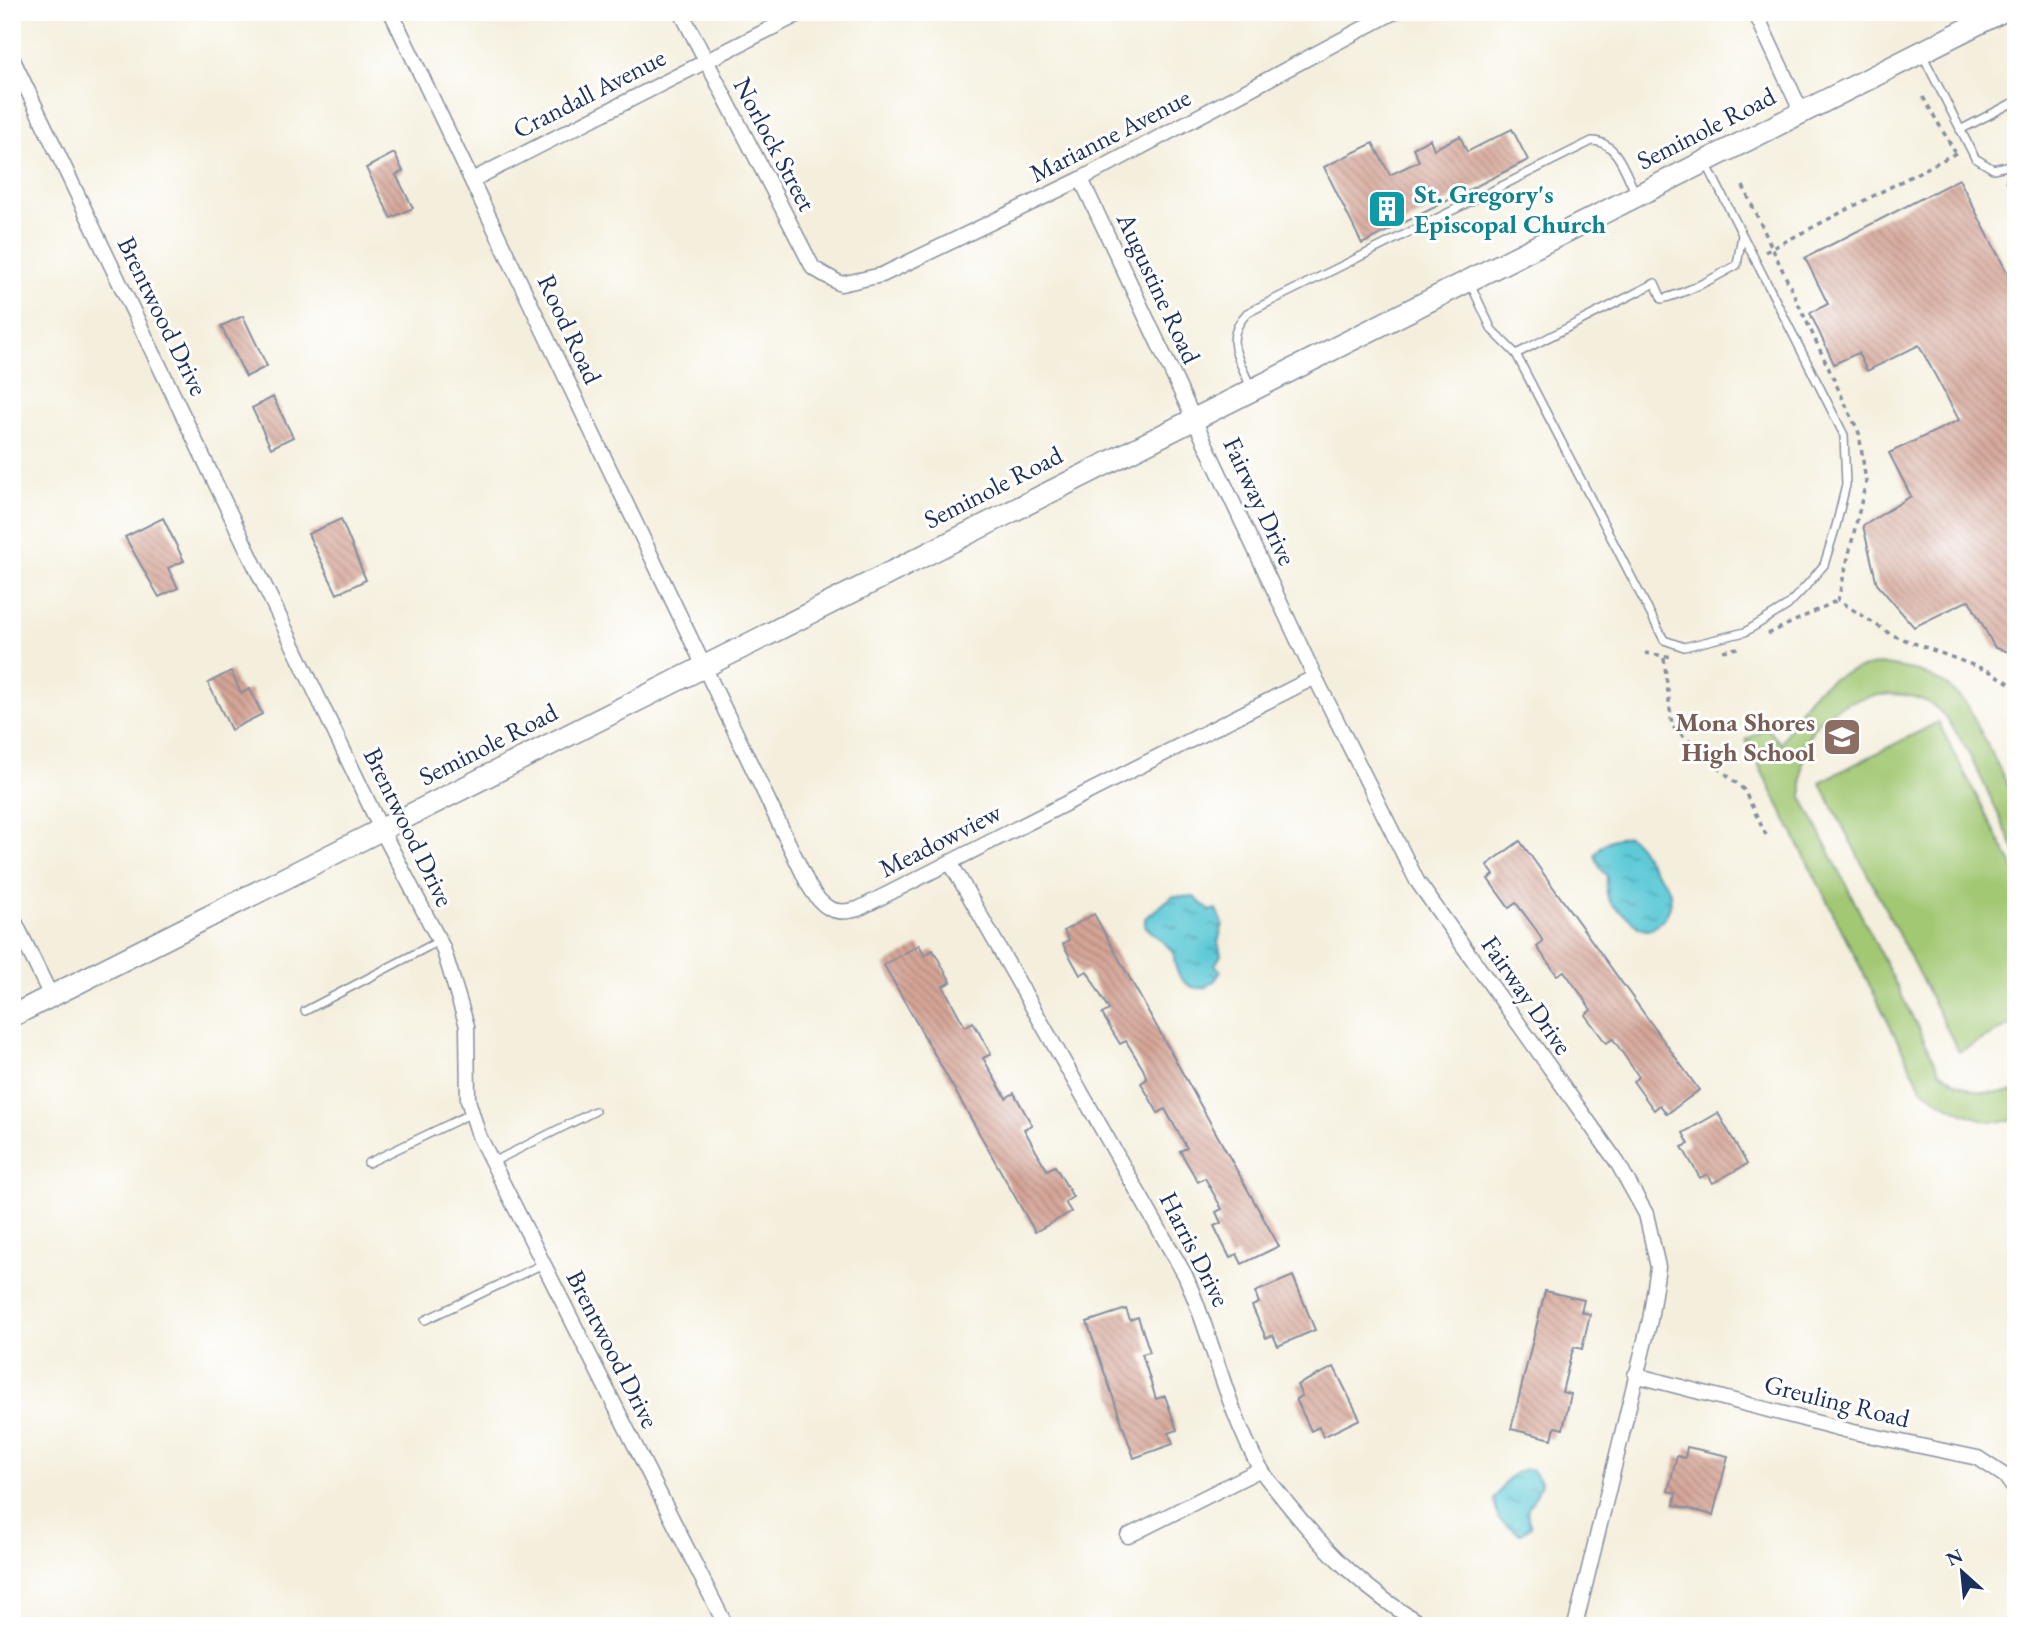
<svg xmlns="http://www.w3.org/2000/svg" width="2028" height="1638" font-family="'EB Garamond',serif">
<defs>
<pattern id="water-ripples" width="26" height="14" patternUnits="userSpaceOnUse" patternTransform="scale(1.75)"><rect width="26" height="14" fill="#5ecad7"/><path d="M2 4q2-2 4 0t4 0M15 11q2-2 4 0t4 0" fill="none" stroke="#4da4b2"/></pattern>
<pattern id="building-back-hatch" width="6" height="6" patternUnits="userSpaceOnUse" patternTransform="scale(1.75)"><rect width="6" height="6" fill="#d5a596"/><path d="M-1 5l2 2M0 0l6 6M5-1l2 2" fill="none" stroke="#ac877e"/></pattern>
</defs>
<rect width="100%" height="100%" fill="#fff"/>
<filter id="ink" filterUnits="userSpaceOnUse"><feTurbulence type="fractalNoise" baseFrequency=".0143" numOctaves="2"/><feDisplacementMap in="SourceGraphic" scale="14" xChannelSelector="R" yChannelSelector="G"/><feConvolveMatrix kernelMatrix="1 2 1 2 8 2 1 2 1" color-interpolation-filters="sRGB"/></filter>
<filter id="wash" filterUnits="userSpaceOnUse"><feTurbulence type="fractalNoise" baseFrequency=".00686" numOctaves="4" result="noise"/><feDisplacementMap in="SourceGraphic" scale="28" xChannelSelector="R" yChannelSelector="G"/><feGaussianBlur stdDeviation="1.57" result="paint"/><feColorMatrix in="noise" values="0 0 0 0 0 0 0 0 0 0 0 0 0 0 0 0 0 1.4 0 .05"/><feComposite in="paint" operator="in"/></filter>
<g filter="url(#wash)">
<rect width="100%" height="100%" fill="#f4efdd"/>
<g fill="#a2c873" stroke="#5e7c68" stroke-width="2">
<path d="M1880,664L1918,671L1947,685L1968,706L2016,802V852C1997,815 1965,731 1935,707C1902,681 1829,697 1810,734C1800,754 1802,776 1802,797L1939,1070C1962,1091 1986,1096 2016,1091V1120C1980,1126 1951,1109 1922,1089L1746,740L1767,728L1781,744C1808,692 1821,675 1880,664Z"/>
<path d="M1938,722L2016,872V1022L1959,1052L1820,782Z"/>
</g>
<g fill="url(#water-ripples)" stroke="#3c7c9a" stroke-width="2">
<path d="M1628,836C1642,845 1643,855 1652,867C1656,874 1667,884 1669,889C1675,908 1664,923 1648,930C1635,929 1634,921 1625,915C1607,902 1605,899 1607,876L1599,866L1595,855C1603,841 1613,838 1628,836Z"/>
<path d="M1173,896L1194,897L1210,911L1216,909L1223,924L1218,942L1221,955L1215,965L1221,971C1203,1005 1172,983 1174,952L1145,926V918Z"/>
<path d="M1531,1469L1541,1482C1538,1502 1520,1504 1531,1526L1520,1534L1499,1520L1494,1500C1505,1484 1510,1469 1531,1469Z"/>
</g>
<g id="blocks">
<g fill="url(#building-back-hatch)">
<path d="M1512,129L1528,160L1362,244L1324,167L1373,143L1390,175L1419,161L1413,148L1430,139L1434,149L1460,136L1467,152Z"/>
<path d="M394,153L403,171L396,175L413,208L391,218L366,168Z"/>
<path d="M1959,179L2012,282L2016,281V654L1995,648L1969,600L1914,627L1877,584L1863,526L1911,496L1889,453L1959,420L1919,345L1867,371L1858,353L1834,364L1810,313L1828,304L1805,258Z"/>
<path d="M243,316L267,366L246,377L221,326Z"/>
<path d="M273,397L293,437L271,448L252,408Z"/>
<path d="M163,518L184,561L168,568L178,588L159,597L125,537Z"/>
<path d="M341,519L366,580L337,594L308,534Z"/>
<path d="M231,671L241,693L250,689L262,714L231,730L208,683Z"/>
<path d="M1520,841L1699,1090L1667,1114L1660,1105L1654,1110L1633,1081L1639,1077L1613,1039L1606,1043L1585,1015L1591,1010L1585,1000L1564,971L1557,975L1537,947L1543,942L1537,931L1516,903L1509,908L1488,879L1494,875L1487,865Z"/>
<path d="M1094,914L1279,1246L1242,1264L1237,1254L1230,1258L1214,1226L1221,1223L1216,1212L1222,1209L1205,1178L1198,1182L1180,1151L1187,1148L1165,1109L1158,1113L1141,1083L1147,1079L1143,1069L1126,1041L1120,1044L1102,1014L1109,1010L1087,971L1080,975L1063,944L1069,940L1064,931Z"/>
<path d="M919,945L925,955L933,950L951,982L943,986L965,1027L973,1022L991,1054L983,1058L1000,1088L1006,1098L1014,1093L1032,1125L1024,1129L1036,1151L1047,1170L1055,1166L1073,1197L1065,1202L1071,1212L1035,1232L884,965Z"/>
<path d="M1718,1113L1747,1164L1713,1183L1707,1174L1700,1178L1682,1147L1689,1144L1683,1133Z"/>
<path d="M1293,1276L1315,1330L1278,1346L1273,1335L1266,1338L1252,1306L1259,1303L1255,1292Z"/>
<path d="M1545,1291L1584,1300L1581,1312L1590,1314L1582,1349L1574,1347L1570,1359L1562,1392L1571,1394L1563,1429L1555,1427L1552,1439L1511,1429Z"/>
<path d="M1126,1309L1130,1320L1138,1317L1150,1352L1142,1354L1156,1399L1165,1396L1177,1430L1169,1433L1173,1444L1134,1458L1087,1322Z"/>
<path d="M1334,1367L1360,1419L1323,1437L1319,1427L1311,1431L1296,1399L1302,1396L1297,1385Z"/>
<path d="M1687,1447L1728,1456L1713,1515L1674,1505L1676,1493L1668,1491L1677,1456L1685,1458Z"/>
</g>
</g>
</g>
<g filter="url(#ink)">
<use href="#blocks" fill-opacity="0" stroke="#888f9e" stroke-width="2"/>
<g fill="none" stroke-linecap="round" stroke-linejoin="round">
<defs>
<g id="lane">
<path d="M1923,56L1975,158L1993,169L2016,164"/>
<path d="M1960,130L2016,101"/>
<path d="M1470,283L1492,330L1516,354L1664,640L1684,647L1745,632L1787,606L1807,585L1824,565L1836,526L1846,485L1844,435L1706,163"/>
<path d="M1516,354L1655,283L1662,299C1689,292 1712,279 1737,265L1742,235"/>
<path d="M1251,388C1239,357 1222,340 1247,313L1592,141C1617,141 1625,172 1635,192"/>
<path d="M305,1011L439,941"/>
<path d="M493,1162L595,1111"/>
<path d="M368,1163L472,1113"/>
<path d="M425,1320L543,1264"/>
</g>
<g id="street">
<path d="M391,12L809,886C822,908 834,916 858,909L1315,677"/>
<path d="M681,12L813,268L841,284L882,275L1081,179L1394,12"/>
<path d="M1755,12L1801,111"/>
<path d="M12,58L381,829L443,948L467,1026L468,1100L479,1136L726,1626"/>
<path d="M1081,179L1315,677L1417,881L1617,1162L1646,1214L1658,1267L1650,1320L1575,1626"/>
<path d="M472,180L803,12"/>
<path d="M950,862L1185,1275C1213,1338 1226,1408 1260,1468C1267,1480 1278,1491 1286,1502C1326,1552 1368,1593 1424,1626"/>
<path d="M12,916L51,996"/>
<path d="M1635,1375L1849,1431L1978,1458L2005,1476L2016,1491"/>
<path d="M1128,1536L1261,1469"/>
</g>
<path id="secondary" d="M12,1016L2001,12"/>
</defs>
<use href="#lane" stroke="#888f9e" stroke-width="10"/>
<use href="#street" stroke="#888f9e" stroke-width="17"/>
<use href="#secondary" stroke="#888f9e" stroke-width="24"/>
<g stroke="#888f9e" stroke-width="3.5" stroke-dasharray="5 5" stroke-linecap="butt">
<path d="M1923,97L1955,152"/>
<path d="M2005,180H2016"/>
<path d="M1743,186L1859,433L1866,482L1838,600L1892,635L1991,672L2016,687"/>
<path d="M1765,252L1956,153"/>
<path d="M1768,634L1838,600"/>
<path d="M1723,651L1742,647"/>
<path d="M1645,653L1673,657"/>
<path d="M1664,658L1672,726L1744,790L1766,835"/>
</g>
<use href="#lane" stroke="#fff" stroke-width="7"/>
<use href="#street" stroke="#fff" stroke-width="14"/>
<use href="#secondary" stroke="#fff" stroke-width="21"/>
</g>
</g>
<defs>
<symbol id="building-square" viewBox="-11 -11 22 22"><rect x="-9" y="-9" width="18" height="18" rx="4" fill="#0f9aa8" stroke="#fff"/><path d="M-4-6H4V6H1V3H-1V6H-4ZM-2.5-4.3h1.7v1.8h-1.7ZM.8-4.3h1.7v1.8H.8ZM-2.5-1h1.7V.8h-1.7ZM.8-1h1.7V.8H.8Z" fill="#fff"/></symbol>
<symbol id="school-square" viewBox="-11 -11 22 22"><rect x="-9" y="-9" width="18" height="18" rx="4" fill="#8d6e63" stroke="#fff"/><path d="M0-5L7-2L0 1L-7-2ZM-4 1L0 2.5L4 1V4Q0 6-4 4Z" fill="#fff"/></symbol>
</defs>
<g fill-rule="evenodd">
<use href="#building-square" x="1365" y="187" width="44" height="44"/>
<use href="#school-square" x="1820" y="715" width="44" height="44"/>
</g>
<g text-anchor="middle" stroke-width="6" stroke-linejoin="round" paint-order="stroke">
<g font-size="26" fill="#1b2f5e" stroke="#fff">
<text transform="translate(589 93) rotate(-27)" y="9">Crandall Avenue</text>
<text transform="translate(1706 128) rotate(-27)" y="9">Seminole Road</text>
<text transform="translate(1110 135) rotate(-27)" y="9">Marianne Avenue</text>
<text transform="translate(775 144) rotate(62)" y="9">Norlock Street</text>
<text transform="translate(1159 288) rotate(65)" y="9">Augustine Road</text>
<text transform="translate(163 316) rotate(64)" y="9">Brentwood Drive</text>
<text transform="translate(570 329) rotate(65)" y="9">Rood Road</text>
<text transform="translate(993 487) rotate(-27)" y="9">Seminole Road</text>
<text transform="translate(1260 501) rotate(65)" y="9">Fairway Drive</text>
<text transform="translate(488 744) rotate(-27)" y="9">Seminole Road</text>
<text transform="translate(409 827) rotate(64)" y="9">Brentwood Drive</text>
<text transform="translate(940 840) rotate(-27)" y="9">Meadowview</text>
<text transform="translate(1527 995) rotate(55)" y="9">Fairway Drive</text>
<text transform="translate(1195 1249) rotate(63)" y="9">Harris Drive</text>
<text transform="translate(613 1349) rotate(63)" y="9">Brentwood Drive</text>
<text transform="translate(1837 1401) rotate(14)" y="9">Greuling Road</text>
</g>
<g font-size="26" font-weight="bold" fill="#0d838f" stroke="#fff" text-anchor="start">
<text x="1414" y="203">St. Gregory's<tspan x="1414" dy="30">Episcopal Church</tspan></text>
</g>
<g font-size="26" font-weight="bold" fill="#785e54" stroke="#fff" text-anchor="end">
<text x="1815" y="731">Mona Shores<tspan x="1815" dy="30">High School</tspan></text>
</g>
</g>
<rect width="2028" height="1638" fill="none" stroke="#fff" stroke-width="42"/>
<g transform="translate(1962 1572) rotate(333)" stroke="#ffffff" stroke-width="5" paint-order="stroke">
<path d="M0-5L12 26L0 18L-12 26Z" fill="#1b2f5e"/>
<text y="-10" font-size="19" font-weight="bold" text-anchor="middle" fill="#1b2f5e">N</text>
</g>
</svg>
